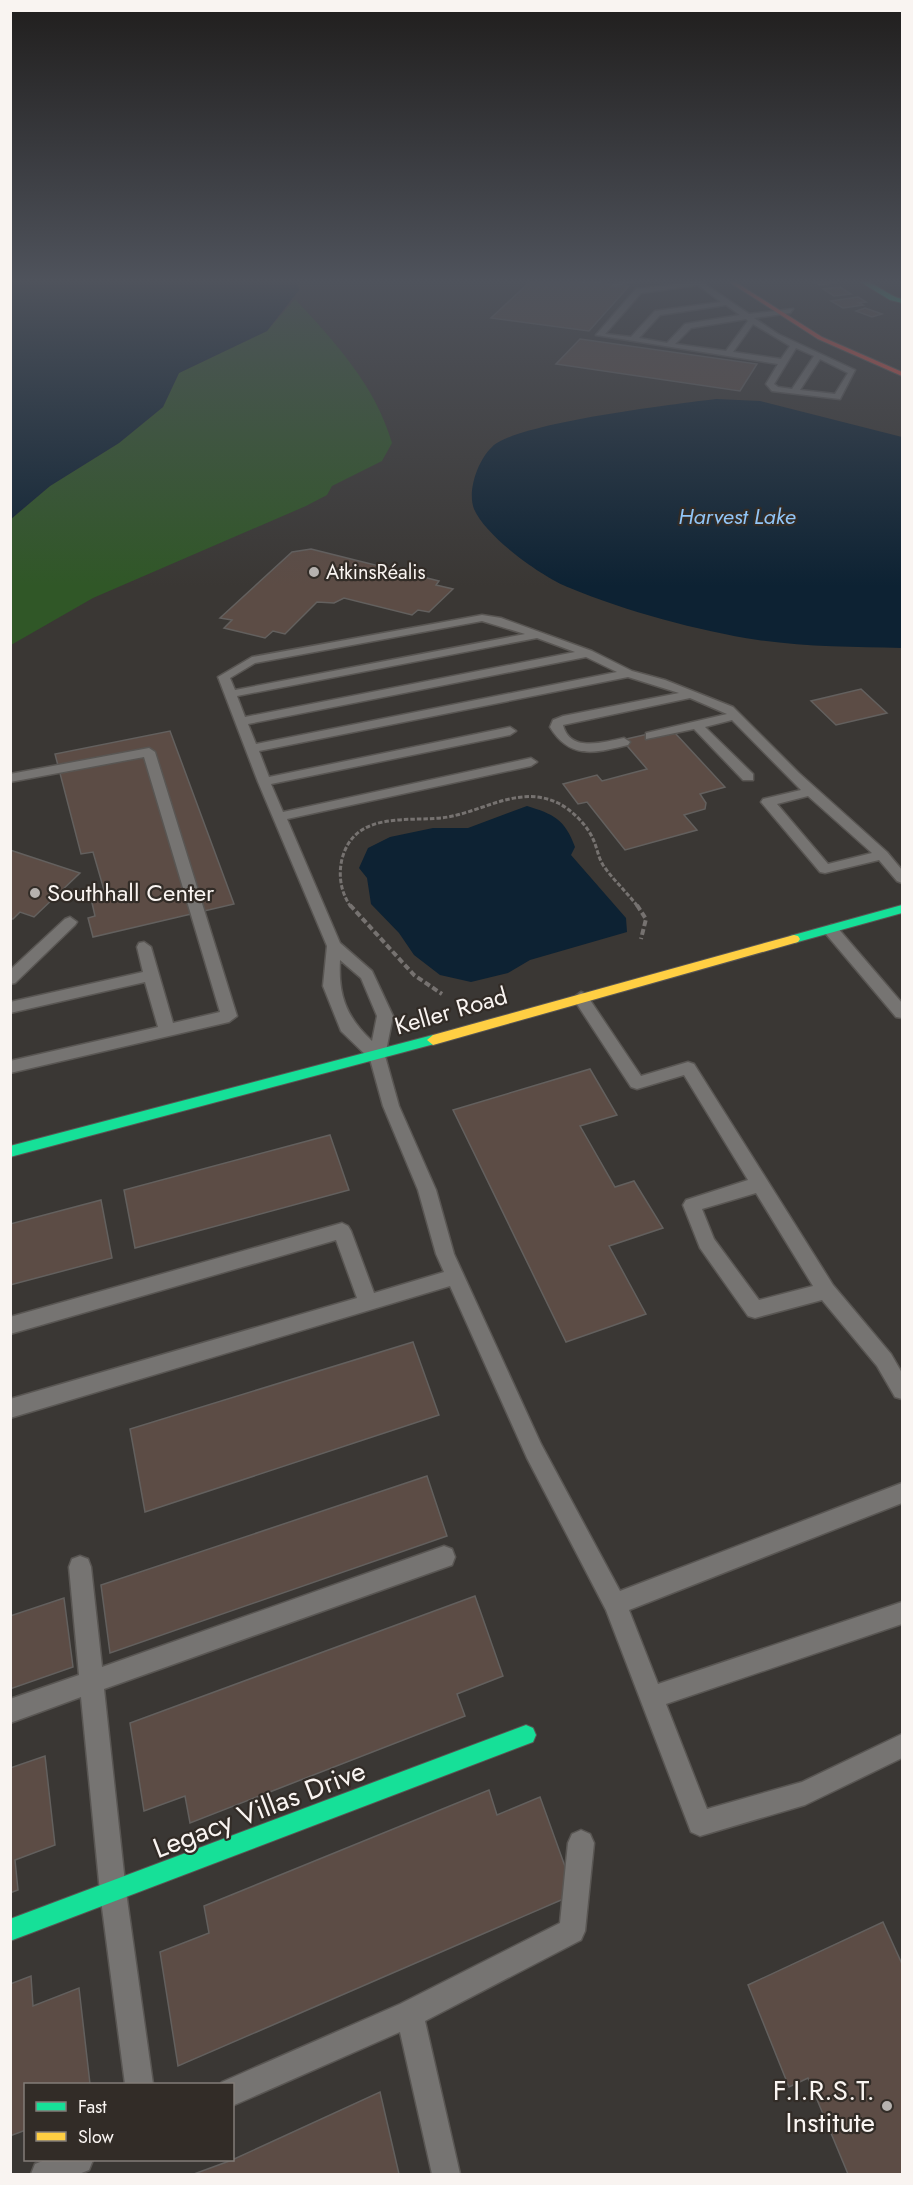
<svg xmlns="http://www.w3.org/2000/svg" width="913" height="2185" font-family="Jost,sans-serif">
<rect width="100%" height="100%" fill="#3a3734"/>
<path fill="#305727" d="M295,299C335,342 375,385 392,443L382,461L332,486L327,495L306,506L93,598L11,645V519L50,486L119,443L163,407L179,373L267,331Z"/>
<g fill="#0d2233">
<path d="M11,280H297L299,290L267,331L179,373L163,407L119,443L50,486L11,519Z"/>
<path d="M716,399L760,401L902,437V648C855,647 805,647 758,640C699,631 625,611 570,588C542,577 486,537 474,509C467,491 478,460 492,447C515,423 676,404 716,399Z"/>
<path d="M527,806C553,814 565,819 575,847L571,855L626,918L627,932L530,960L508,973L471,982L440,975L414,955L399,933L371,904L367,878L359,868L368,848L390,837L433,828H468Z"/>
</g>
<g fill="#5c4c45" stroke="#63605e" stroke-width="1.5">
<path d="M532,280H575L629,286L589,331L491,318Z"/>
<path d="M811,280H827L834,283L819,285Z"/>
<path d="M840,287L851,294L834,296L823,289Z"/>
<path d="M858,297L866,302L859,303L863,305L843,308L831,301Z"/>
<path d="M865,308L882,314L872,317L856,311Z"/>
<path d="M580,339L757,364L740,391L556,364Z"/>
<path d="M311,549L439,581L436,585L453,589L429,612L418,610L412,615L344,598L334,603L317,602L285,634L273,631L265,638L224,628L232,620L220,618L292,552Z"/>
<path d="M861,689L887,713L836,725L811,701Z"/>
<path d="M170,731L234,904L93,937L88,918L95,916L90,894L104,890L93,852L81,854L55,754Z"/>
<path d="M675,733L725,787L700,794L706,803L705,809L684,815L697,830L625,850L587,802L578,804L563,784L597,775L602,781L647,769L622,740L648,734L653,738Z"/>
<path d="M10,850L80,873L34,917L20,912L13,919H10Z"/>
<path d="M590,1069L617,1115L580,1126L615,1187L634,1181L663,1228L609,1246L646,1314L566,1342L453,1110Z"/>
<path d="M330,1135L349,1190L135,1248L124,1190Z"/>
<path d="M101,1200L112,1258L10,1285V1224Z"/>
<path d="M413,1342L439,1415L145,1512L130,1429Z"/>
<path d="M427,1476L447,1536L110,1653L101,1585Z"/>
<path d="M475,1596L503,1676L457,1694L465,1716L190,1823L185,1796L144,1811L130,1723Z"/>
<path d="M64,1598L73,1667L10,1689V1616Z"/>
<path d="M45,1756L55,1845L15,1860L18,1890L10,1893V1768Z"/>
<path d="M489,1790L497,1815L540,1797L575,1894L178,2066L160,1952L209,1933L204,1906Z"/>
<path d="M883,1922L902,1964V2174H848L808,2078L789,2087L748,1985Z"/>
<path d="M31,1976L33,2006L79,1988L90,2084H26V2130L10,2136V1984Z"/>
<path d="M380,2092L399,2174H194L232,2160Z"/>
</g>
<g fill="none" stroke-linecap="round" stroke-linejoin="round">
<defs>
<g id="lane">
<path d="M581,280H589L584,283Z"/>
<path d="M626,280H636L615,287L611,285Z"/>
<path d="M691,280L702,282L749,314L793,309L790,313L754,318L778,334L855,370L840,399L772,391L766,384L778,364L596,335L636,289L693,282ZM698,285L721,302L655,311L631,337L605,334L641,293ZM726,305L740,315L685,324L667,343L639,338L660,315ZM746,319L748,321L726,351L675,344L691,328ZM753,324L790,346L781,359L733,352ZM796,348L814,356L792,389L778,387L774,384ZM820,359L848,373L835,394L800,390Z"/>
<path d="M482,615L501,618L592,651L632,671L665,680L733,707L799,773L887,852L902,870V883L897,881L879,860L825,873L820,872L761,802L763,799L801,790L732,720L705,727L753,774V780H743L694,729L646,739V733L727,714L690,698L563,725C570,753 603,742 624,738L630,742L628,745C595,753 570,760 550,727L553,720L563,716L679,693L628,677L259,751L269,777L510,727L516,731L510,735L271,784L283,812L531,758L537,762L531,766L287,819L340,943L372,971L393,1016L385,1056L399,1106L436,1190L454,1254L541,1444L620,1591L902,1483V1503L629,1610L658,1684L902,1602V1624L666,1704L707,1809L802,1782L902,1734V1758L805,1805L700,1836L691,1832L606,1610L527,1458L450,1286L10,1418V1399L357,1298L336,1240L10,1334V1317L342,1223L348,1226L351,1231L374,1293L444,1272L436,1254L418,1190L383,1106L370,1059L341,1031L323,986L327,946L258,782L218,677L252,657ZM482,621L525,634L235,690L230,678L255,663ZM537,638L575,652L245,717L237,696ZM586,657L617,672L256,744L248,724ZM808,796L872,853L828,864L777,804ZM340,960L361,978L377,1016L372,1041C346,1017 338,995 340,960Z"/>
<path d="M149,748L155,752L237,1016L229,1022L10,1073V1061L158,1027L145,982L10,1013V1002L143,972L137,947L139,943L144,942L151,947L173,1023L220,1012L144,757L10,782V774Z"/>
<path d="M70,917L77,922L75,925L15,983L10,984V970L65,919Z"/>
<path d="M831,925L836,926L902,1003V1018L896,1017L826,934L824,930Z"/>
<path d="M581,992L586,994L641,1076L688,1062L694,1064L833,1285L891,1354L902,1373V1399L895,1397L877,1366L822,1300L755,1318L748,1316L700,1248L683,1205L686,1200L748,1180L684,1075L637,1089L631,1087L573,998ZM756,1193L813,1286L759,1300L714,1239L702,1209Z"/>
<path d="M444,1546L452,1549L455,1557L452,1565L104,1689L126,1892L153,2084H125L100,1892L81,1697L10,1723V1699L79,1675L69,1567L72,1559L80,1556L88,1559L91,1567L102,1667Z"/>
<path d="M581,1830L590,1834L594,1843L585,1931L581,1940L425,2021L460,2174H432L400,2032L232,2106V2084H221L222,2082L400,2004L560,1923L568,1843L572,1834Z"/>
<path d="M45,2160H93L89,2170L79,2174H31L35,2164Z"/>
</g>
<g id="fast">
<path d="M857,280C873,279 887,296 902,299V303L890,300Z"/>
<path d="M902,905V913L794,943L788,939L790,936Z"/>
<path d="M433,1035L439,1040L438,1043L10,1157V1146Z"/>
<path d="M526,1725L533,1728L536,1735L533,1742L10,1941V1919Z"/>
</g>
<path id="slow" d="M794,935L798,936L800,939L798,942L433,1045L427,1040L433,1035Z"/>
<path id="jam" d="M726,280H732L822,337L902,372V376L818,339Z"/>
</defs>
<use href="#lane" stroke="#595653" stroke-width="3"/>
<use href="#fast" stroke="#595653" stroke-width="2"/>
<use href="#slow" stroke="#595653" stroke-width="2"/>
<use href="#jam" stroke="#595653" stroke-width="2"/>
<path stroke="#767270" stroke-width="3" stroke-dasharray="4.5 2" stroke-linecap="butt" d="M351,907C341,893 338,876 342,859C355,809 410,823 448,817C486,810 520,785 558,803C572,810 587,825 593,839C597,847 598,857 603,865C613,880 627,892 638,907"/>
<g stroke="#767270" stroke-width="4" stroke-dasharray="6 3" stroke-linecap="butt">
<path d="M350,905L414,975L442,994"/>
<path d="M637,905L646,919L641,939"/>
</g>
<use href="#lane" fill="#767472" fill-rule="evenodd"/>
<use href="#fast" fill="#16e098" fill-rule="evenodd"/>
<use href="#slow" fill="#ffcf43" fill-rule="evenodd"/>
<use href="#jam" fill="#f24e42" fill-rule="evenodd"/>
</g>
<linearGradient id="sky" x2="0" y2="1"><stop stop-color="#201e1d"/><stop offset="0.48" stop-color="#4f535c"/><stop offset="1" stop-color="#4f535c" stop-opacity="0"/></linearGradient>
<rect width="913" height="586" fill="url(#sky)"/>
<g fill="#b6b2af" stroke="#322c27" stroke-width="2">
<circle cx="314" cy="572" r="6"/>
<circle cx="35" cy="893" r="6"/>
<circle cx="887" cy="2106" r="6"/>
</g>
<g text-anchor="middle" stroke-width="4.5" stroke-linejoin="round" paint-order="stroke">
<g font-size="20" fill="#f9f4f1" stroke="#322c27" text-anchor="start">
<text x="326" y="579">AtkinsRéalis</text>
</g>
<g font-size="22" font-style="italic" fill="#91c5f7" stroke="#322c27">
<text x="737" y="524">Harvest Lake</text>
</g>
<g font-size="24" fill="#f9f4f1" stroke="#322c27" text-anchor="start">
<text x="47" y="901">Southhall Center</text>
</g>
<g font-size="24" fill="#f9f4f1" stroke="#322c27">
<text transform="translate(451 1011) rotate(-16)" y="8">Keller Road</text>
</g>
<g font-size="28" fill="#f9f4f1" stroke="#322c27">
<text transform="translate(259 1809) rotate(-21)" y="10">Legacy Villas Drive</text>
</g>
<g font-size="28" fill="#f9f4f1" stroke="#322c27" text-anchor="end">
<text x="875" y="2100">F.I.R.S.T.<tspan x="875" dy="32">Institute</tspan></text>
</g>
</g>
<rect width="913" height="2185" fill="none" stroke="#f9f4f1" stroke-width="24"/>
<rect x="24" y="2083" width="210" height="78" fill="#322c27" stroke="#827c78" stroke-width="1.5"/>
<rect x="36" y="2102" width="30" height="9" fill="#16e098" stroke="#827c78" stroke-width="1.5"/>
<text x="78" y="2113" font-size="18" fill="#f9f4f1">Fast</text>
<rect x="36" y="2132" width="30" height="9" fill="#ffcf43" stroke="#827c78" stroke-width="1.5"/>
<text x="78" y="2143" font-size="18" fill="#f9f4f1">Slow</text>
</svg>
